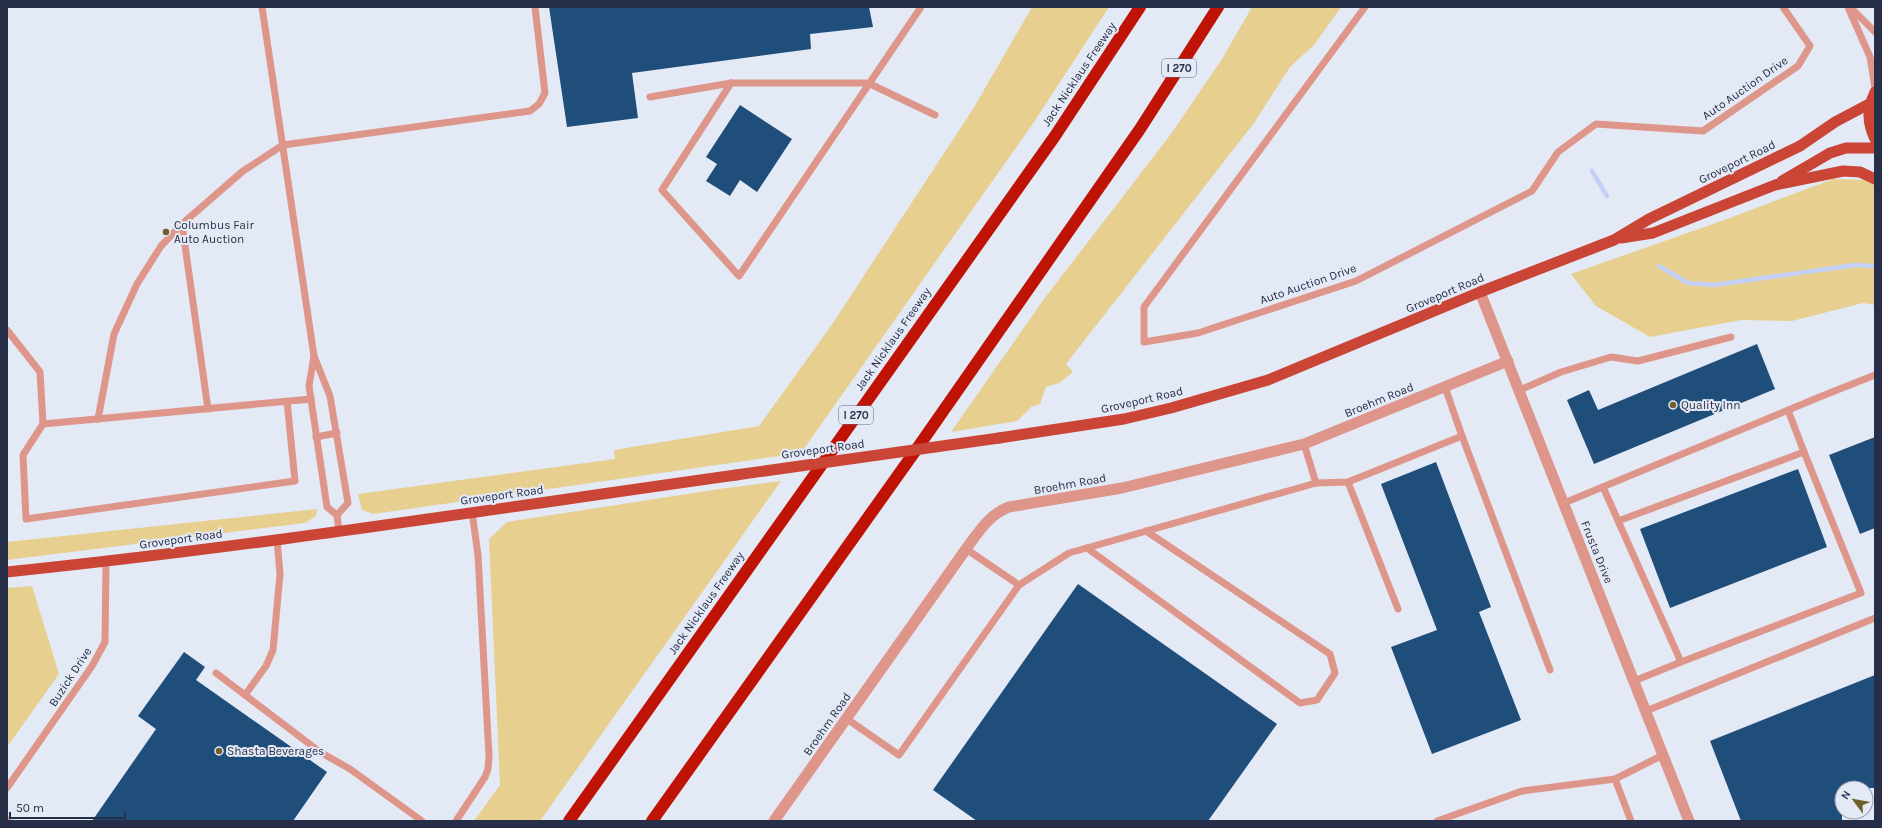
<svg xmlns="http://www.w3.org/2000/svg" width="1882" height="828" font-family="Karla,sans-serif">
<rect width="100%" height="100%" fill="#e4e9f6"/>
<g fill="#e7cf8f">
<path d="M1032,7H1109L1034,122L801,453L373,514L362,510L358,494L615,459L614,450L759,426L831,326L973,109Z"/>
<path d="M1252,7H1341L1314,45L1290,67L1254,123L1066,364L1073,372L1059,383L1046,387L1040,404L1031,407L1017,421L951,432L1044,299L1171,134L1222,59Z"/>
<path d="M1833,179L1867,180L1875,185V305L1863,303L1792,321L1741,320L1650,337L1596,306L1571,274L1727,219Z"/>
<path d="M781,481L540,821H474L500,785L489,539L507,522L719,489Z"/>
<path d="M317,509L316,516L305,523L7,560V542Z"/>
<path d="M32,586L59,674L7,747V588Z"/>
</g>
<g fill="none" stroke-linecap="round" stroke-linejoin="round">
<g stroke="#c3d1f8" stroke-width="4.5">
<path d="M1592,171L1607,196"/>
<path d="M1659,266L1688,283L1714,285L1855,265L1875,266"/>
</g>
</g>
<g fill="#1f4e7b">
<path d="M549,7H869L873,27L810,34L811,49L632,73L638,118L567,127Z"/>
<path d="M740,105L792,139L757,192L740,180L730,196L706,181L717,164L706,157Z"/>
<path d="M1757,344L1775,389L1594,464L1567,400L1589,390L1598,410Z"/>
<path d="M1875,437V528L1860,534L1829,455Z"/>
<path d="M1436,462L1491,607L1479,612L1521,720L1432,754L1391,647L1437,630L1381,484Z"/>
<path d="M1798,469L1827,547L1670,608L1640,529Z"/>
<path d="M1078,584L1277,724L1208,821H977L933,790Z"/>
<path d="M184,652L205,667L196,680L327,772L293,821H92L156,729L138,716Z"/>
<path d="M1875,675V788H1842V821H1741L1710,741Z"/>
</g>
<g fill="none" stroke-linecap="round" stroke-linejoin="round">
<g stroke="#df968a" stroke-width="7">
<path d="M262,7L314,356"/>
<path d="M1365,7L1144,307V342L1198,333L1356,281L1532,191L1558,152L1596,124L1703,131L1798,66L1810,46L1783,7"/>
<path d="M1848,7L1870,57L1875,88"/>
<path d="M1851,8L1875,32"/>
<path d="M731,83L662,190L739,276L921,7"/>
<path d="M650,97L731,83H868L935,115"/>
<path d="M182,224L208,409"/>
<path d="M7,330L40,372L43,424"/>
<path d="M1445,387L1462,436"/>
<path d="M1520,390L1561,372L1611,357L1638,361L1731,337"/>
<path d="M287,401L295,481L26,519L23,455L43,424L311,399"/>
<path d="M98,419L114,334L137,284L161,246L182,224L243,171L283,145L530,111L539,104L545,93L535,7"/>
<path d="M316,437L337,433"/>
<path d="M1304,444L1316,483"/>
<path d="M1348,482L1398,609"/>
<path d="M1603,487L1681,662L1634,681"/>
<path d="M1564,503L1822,396L1875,375"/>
<path d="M337,515L348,503L330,396L314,356L309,386L327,507L337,515L339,531"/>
<path d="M1618,521L1804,452L1788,410"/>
<path d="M1087,548L1300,703L1317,700L1335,673L1330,654L1146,531"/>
<path d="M966,549L1019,585"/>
<path d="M1681,662L1861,593L1804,452"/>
<path d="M216,673L320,752L350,769L422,821"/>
<path d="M245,695L266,666L273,650L280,574L277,539"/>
<path d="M1646,711L1875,618"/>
<path d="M847,719L899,755L1019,585L1069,553L1316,483L1348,482L1462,436L1550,670"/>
<path d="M1615,779L1631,821"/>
<path d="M7,788L92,666L105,642L106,562"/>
<path d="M7,820L8,821"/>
<path d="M456,821L485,777L488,769L489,756L478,555L472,512"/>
<path d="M1437,821L1522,791L1615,779L1663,755"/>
</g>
<path stroke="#df968a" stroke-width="11" d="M774,821L966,549C978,533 989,514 1009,507L1122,488L1304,444L1508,361"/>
<path stroke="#df968a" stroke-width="11" d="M1480,292L1689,821"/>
<g stroke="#ca4536" stroke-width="11">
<path d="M1875,92C1867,109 1867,122 1875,139"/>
<path d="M1782,181L1830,153L1846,148H1875"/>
<path d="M1621,238L1653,233L1775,185L1843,171L1860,172L1875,179"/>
<path d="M999,438L1124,419L1171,408L1268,380L1480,292L1614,240L1649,219L1800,146L1835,122L1869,104"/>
<path d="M7,572C251,547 493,509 736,475"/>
</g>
<g stroke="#bf1306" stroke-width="12">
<path d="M569,821L1055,136L1140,7"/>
<path d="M652,821L916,450L1140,129L1218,7"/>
</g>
<path stroke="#ca4536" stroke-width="11" d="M736,475L999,438"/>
</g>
<g fill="#705e2c" stroke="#e4e9f6" stroke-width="1.5">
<circle cx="166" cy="232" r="4"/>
<circle cx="1673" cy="405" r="4"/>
<circle cx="219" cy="751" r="4"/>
</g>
<g text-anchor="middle" stroke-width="4" stroke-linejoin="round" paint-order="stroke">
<g fill="#e4e9f6" stroke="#60667c" stroke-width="1">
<rect x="1162" y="59" width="34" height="18" rx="3"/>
<rect x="839" y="406" width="34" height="18" rx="3"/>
</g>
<g font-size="11" font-weight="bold" fill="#272e47">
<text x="1179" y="72">I 270</text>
<text x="856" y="419">I 270</text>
</g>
<g font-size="12" fill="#272e47" stroke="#e4e9f6">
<text transform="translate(1079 74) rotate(-56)" y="4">Jack Nicklaus Freeway</text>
<text transform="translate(1745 88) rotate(-35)" y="4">Auto Auction Drive</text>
<text transform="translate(1737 162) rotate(-26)" y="4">Groveport Road</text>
<text transform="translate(1308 284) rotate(-19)" y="4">Auto Auction Drive</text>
<text transform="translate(1445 293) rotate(-23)" y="4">Groveport Road</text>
<text transform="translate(893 339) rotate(-55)" y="4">Jack Nicklaus Freeway</text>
<text transform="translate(1142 400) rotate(-13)" y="4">Groveport Road</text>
<text transform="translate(1379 400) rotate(-22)" y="4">Broehm Road</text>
<text transform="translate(823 449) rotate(-8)" y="4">Groveport Road</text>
<text transform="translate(1070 484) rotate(-10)" y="4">Broehm Road</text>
<text transform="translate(502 495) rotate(-8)" y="4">Groveport Road</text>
<text transform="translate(181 539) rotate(-8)" y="4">Groveport Road</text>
<text transform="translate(1597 552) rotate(68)" y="4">Frusta Drive</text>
<text transform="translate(706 603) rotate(-55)" y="4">Jack Nicklaus Freeway</text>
<text transform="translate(70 677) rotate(-57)" y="4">Buzick Drive</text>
<text transform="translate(827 724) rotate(-55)" y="4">Broehm Road</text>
</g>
<g font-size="12" fill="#272e47" stroke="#e4e9f6" text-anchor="start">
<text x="174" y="229">Columbus Fair<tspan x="174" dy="14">Auto Auction</tspan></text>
<text x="1681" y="409">Quality Inn</text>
<text x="227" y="755">Shasta Beverages</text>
</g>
</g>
<rect width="1882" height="828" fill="none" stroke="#272e47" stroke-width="16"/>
<g transform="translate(1854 800) rotate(302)"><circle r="19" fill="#e4e9f6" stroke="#989eb0"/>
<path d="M0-3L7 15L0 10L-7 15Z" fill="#705e2c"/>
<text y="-6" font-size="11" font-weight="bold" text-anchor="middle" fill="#272e47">N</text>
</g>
<path d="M10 812v6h115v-6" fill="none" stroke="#272e47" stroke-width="2"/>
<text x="16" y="812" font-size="12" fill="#272e47" stroke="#e4e9f6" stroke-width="3" paint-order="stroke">50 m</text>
</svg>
